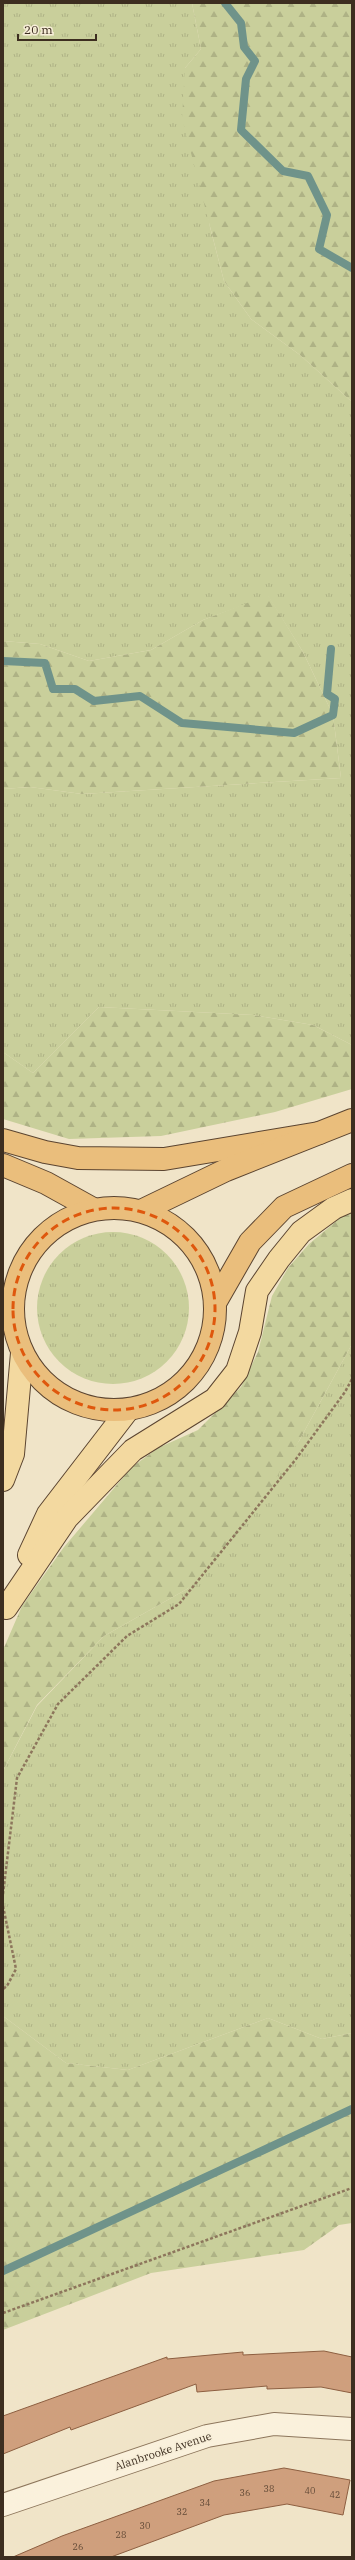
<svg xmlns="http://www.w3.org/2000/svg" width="355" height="2560" font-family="'IBM Plex Serif',serif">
<defs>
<pattern id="grass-tufts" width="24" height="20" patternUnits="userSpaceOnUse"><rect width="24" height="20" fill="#c9cf9b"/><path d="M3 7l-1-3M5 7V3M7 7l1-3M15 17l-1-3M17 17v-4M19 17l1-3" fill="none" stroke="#aeb285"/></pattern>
<pattern id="forest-firs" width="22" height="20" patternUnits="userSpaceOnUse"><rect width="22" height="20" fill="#c9cf9b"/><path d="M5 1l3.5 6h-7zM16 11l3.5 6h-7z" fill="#aeb285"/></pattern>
</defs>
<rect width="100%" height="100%" fill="#f0e4c8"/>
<g fill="url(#grass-tufts)">
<path d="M3,3H192L201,49L185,68L210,227L224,281L251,319L300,355L352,402V1045L313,1025L253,1015L99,1007L33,1073L3,1052V789L30,787L82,794L341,778L333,715L303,652L268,596L203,620L151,650L89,661L40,644L3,641Z"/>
<circle cx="113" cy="1308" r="76"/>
<path d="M352,1344V2033L322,2039L268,2018L128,2070L66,2063L3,2016V1771L37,1706L104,1636L187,1589L299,1441Z"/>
</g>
<g fill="url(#forest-firs)">
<path d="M192,3H352V402L300,355L251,319L224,281L182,118L185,68L201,49Z"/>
<path d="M268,595L303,652L333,715L341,778L82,794L30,787L3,789V641L40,644L89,661L151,650L203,620Z"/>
<path d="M99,1007L253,1015L313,1025L352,1045V1089L275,1112L161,1136L69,1139L3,1119V1052L33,1073Z"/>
<path d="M352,1211V1344L299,1441L251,1518L187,1589L104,1636L37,1705L3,1771V1650L22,1606L64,1547L132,1467L158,1448L198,1430L241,1387L258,1352L272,1296L288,1268L309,1244L340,1218Z"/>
<path d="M3,2016L66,2063L128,2070L268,2018L322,2039L352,2033V2223L339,2225L304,2250L151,2273L3,2330Z"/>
</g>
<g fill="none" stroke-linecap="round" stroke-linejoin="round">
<g stroke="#6f938a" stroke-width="8">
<path d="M225,3L241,23L244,47L255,61L246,79L241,130L283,171L308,176L327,215L319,249L352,268"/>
<path d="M3,661L45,663L53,689H75L94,701L140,696L182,723L294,733L333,715L335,699L327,694L331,649"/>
<path d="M3,2271L352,2109"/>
</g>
</g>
<g fill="#cf9f7d" stroke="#8d5f41">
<path d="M324,2351L352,2357V2393L321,2387L267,2389V2386L197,2392L196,2384L71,2430L70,2427L3,2454V2416L167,2357V2359L243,2352V2355Z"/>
<path d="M284,2468L350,2480L343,2515L287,2504L224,2515L111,2557H13L62,2536L214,2481Z"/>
</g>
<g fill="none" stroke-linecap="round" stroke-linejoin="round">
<defs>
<path id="minor" d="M3,2505L207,2436L274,2424L352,2429"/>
<g id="primary">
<path d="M3,1480L13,1454L22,1353"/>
<path d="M29,1555L48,1514L128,1410"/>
<path d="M6,1608L67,1518L133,1450L215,1399L237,1371L250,1332L257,1291L279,1259L301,1232L334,1208L352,1200"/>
</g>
<g id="trunk">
<path d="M3,1140L45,1152L78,1158L164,1159L319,1133"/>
<path d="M3,1165L46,1183L93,1209"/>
<circle cx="114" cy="1309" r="101"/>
<path d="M141,1211L226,1170L352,1120"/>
<path d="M215,1303L250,1242L284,1207L352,1175"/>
</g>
</defs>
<use href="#minor" stroke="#8d765c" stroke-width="24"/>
<use href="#primary" stroke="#5b4430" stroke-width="24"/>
<use href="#trunk" stroke="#5b4430" stroke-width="24"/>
<g stroke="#8d765c" stroke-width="2.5" stroke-dasharray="3 2" stroke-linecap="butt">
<path d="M3,1894L17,1778L58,1704L127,1636L179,1604L296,1459L345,1392L352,1379"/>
<path d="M3,1906L16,1969L7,1986L3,1989"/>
<path d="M3,2313L352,2188"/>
</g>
<use href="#minor" stroke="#faf1dc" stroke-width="22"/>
<use href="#primary" stroke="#f3d9a0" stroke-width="22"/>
<use href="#trunk" stroke="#eabe7c" stroke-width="22"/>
</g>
<path fill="none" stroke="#df570d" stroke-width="3" stroke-dasharray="8 5" stroke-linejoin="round" d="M13 1309a101 101 0 1 1 202 0a101 101 0 1 1-202 0Z"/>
<g text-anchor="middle" stroke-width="3.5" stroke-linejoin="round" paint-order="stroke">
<g font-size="9" fill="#624a37">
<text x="269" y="2492">38</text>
<text x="310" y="2494">40</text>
<text x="245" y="2496">36</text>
<text x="335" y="2498">42</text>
<text x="205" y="2506">34</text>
<text x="182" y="2515">32</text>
<text x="145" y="2529">30</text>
<text x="121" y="2538">28</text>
<text x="78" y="2550">26</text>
</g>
<g font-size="11" fill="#3d2e20" stroke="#f7eed8">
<text transform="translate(163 2451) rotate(-18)" y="4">Alanbrooke Avenue</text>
</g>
</g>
<rect width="355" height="2560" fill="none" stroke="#3d2e20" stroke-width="8"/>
<path d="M18 34v6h78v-6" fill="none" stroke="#3d2e20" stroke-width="2"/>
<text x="24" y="34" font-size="12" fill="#3d2e20" stroke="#f7eed8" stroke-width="3" paint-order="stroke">20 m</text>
</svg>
